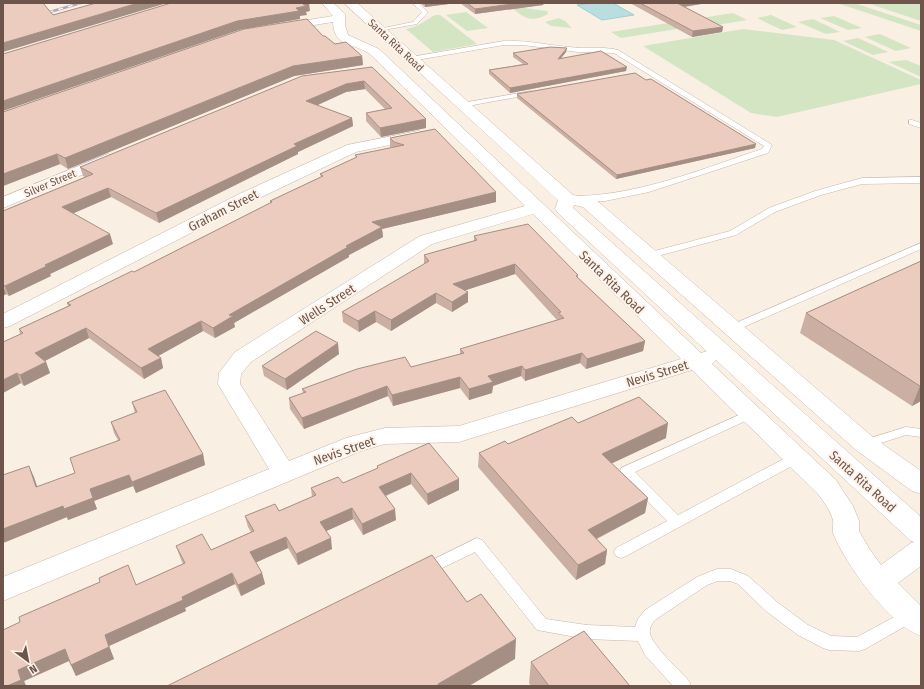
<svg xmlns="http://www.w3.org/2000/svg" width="924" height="689" font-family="'Fira Sans Condensed',sans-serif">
<rect width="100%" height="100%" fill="#f9efe3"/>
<g fill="#d4e5c3">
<path d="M837,3H854L921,25V31Z"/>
<path d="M867,3H921V21Z"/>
<path d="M509,6L547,11L548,14C529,24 524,17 509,6Z"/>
<path d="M466,12L488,28L467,31L446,15Z"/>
<path d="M733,13L747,20L711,26L708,24L621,38L611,32Z"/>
<path d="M435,15H440L477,44L433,52L406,29C418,27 426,20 435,15Z"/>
<path d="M771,15L797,27L782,30L757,18Z"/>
<path d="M834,16L862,28L848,30L820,18Z"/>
<path d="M559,18L565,21L572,28L551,26L545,22Z"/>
<path d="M813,19L840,32L826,34L798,22Z"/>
<path d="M743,29L834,40L921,80V84L777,117L751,113L643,46Z"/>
<path d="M880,34L911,48L896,51L865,37Z"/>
<path d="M858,38L888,52L873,55L843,41Z"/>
<path d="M906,60L921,66V77L889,62Z"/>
</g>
<path fill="#badee0" stroke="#a1ced1" d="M594,3H613L634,15L602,20L577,5Z"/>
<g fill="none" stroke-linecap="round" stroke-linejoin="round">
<defs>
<g id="service">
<path d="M412,3H418L428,12L417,24L378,31V29L413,22L422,12Z"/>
<path d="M504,41C526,40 547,45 569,47C585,49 602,46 618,50L772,145L768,153L649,192L605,201H576L575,199L576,197L579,196C642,194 702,169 762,149L764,146L614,53L578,52L523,45H504L411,61L408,59L411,57Z"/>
<path d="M532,91L536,93L534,94L462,107L458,105L462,103Z"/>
<path d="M909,120H912L921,123V128L909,124Z"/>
<path d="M921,177V183L862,184L821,195L775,212L736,235L650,258L645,255L647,253L730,231L769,208L815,191L862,178Z"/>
<path d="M921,243V249L737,330L733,331L728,328L729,326Z"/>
<path d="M750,410L754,411L756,414L754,417L635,472L678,515L791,455L796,453L801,455L802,458L801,461L626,556L621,558L616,556L614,552L616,548L667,521L621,474L620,471L621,468Z"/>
<path d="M906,427L921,429V437L906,435L865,448L861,447L859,444L861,441Z"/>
<path d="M477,538L482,540L546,619L587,625L635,627L638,619L645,610L697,577L717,569H731L748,576L777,602L808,625L831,636L857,637L911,608L916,610L919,615L916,620L865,649L859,651L829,650L823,648L798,635L767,612L738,584L730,581H718L707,585L655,620C652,624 649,628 650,634C654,647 679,670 689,681L691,686H673L645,655L638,641L587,639L537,630L475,552L430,574L425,576L420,574L418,570L420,566Z"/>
</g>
<g id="minor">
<path d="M322,3H333L345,14V25L348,35L379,49L701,353L707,351L715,353L718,358L712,364L836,480L853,506L859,521V531L870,550L881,565L911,543L921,540V566L898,583L921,606V636C889,624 845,564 833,533C832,529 834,524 833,520C830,510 824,502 818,494L692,370L459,442L385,444L361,451L3,601V577L269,469L218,384L219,373L235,352L420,236L525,206L371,55C355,42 334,49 333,22L283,30L279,29L277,27L279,25L283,24L333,16ZM533,214L681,359L459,426L385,428L346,438L289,461L240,384L241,374L251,362L432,244Z"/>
<path d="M418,131L423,132L425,135L423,138L356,152L251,202L10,326L3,328V314L239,194L347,145Z"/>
<path d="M108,154L113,156L116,159L113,162L3,208V197Z"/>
</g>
<path id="secondary" d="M344,3H357L573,195L595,199L874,438L921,471V494L912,491L856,450L583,207L574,205L573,208L921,517V544L911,541L558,213L555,209L558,200Z"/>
</defs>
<use href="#service" stroke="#c9b6ab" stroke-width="1"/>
<use href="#minor" stroke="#c9b6ab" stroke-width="1"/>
<use href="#secondary" stroke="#ceb8ac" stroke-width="1"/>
<use href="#service" fill="#fff" fill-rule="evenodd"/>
<use href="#minor" fill="#fff" fill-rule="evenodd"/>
<use href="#secondary" fill="#fff" fill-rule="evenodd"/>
<defs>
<path id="rail" d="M39,15L81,3"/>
</defs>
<use href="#rail" stroke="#b1a4c1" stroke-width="2.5"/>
<use href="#rail" stroke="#fdf3e9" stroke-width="1.5" stroke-dasharray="5" stroke-linecap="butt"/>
</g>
<g fill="#cbafa3">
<path d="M420,3H457L425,7Z"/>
<path d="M460,3H544L543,5L475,14Z"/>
<path d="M630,3H707L684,7L723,27L722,32L692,37Z"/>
<path d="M323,36L335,44L362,56L363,65L294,76L68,169L60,164L3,186V112Z"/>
<path d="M566,52L561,58L626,71L510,93L489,74V70L523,64L513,57V53Z"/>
<path d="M372,67L426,119V128L381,137L366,121V113L385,109L365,89L346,92L317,105L352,118L353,126L298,152V154L159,223L111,197L73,213L113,244L50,274L51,276L9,296L6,294L3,296V211L85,177L83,176L80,167Z"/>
<path d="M517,94L755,148L616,179L517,98Z"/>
<path d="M435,129L496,202L382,229L383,237L349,255V257L234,323L235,327L215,338L203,331L158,356L161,358L163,368L144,379L89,338L45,361L46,362L50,373L24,386L21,383L3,393L20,334L19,329L68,306L67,303L134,272L270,203V201L321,177L320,174L356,158L355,155L392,148L390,147V138Z"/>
<path d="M474,236L578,275V278L645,341L643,351L586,369L580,363L525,381L521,376L493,386L492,393L469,400L460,388L393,406L388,396L304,429L290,409L289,398L303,393L302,389L411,367L460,354V349L557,320L515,274L466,290L468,302L452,312L436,303L391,331L376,322L359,332L343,322L342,312L424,265V255L474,241Z"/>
<path d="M921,261V401L912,406L800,333L806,313Z"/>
<path d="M339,354L287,390L264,376L262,366Z"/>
<path d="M132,402L203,454L205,465L136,493L133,486L94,501L97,509L68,520L67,517L3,543V475L29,466L37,487L75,473L118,440L114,433L111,422L135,413Z"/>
<path d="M578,423L666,438L611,463L648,498L645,513L597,539L607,550L605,564L576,580L478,467L479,453Z"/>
<path d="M377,466L459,479V490L428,505L411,484L386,496L396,520L363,535L353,519L326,531L332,549L298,565L288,548L256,562L262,573L265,584L241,596L235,584L185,608L186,611L109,646L114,659L76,676L69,661L24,681L26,686H3L136,585L183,564L180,557L176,546L211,550L251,532L248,527L245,516L279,511L312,497L311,488L343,483L377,469Z"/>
<path d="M531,662L630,686H531L529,683Z"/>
</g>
<g fill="#a58f85">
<path d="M138,3H167L3,52V43Z"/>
<path d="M309,3L310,11L306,12L307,15L300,16V19L239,30L3,111V101L237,21L296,8L303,4Z"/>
<path d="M425,3H457L425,7Z"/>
<path d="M520,3H544L543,5L475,14V9Z"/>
<path d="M677,3H707L676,8Z"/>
<path d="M723,27L722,32L692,37L693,31Z"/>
<path d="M567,48L566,52L557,63L558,59Z"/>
<path d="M362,56L363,65L294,76L68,169L65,158L293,66Z"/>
<path d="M627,67L626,71L510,93V88Z"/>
<path d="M364,81L365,89L346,92L307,110L306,101L346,84Z"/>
<path d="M352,118L353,126L298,152V154L159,223L156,213L294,144Z"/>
<path d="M426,119V128L381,137L380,128Z"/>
<path d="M756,144L755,148L616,179L617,175Z"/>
<path d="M57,154L60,164L3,186V174Z"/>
<path d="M108,188L111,197L65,217L62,207Z"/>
<path d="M496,192V202L382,229L383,237L349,255V257L234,323L235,327L215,338L213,328L229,315L346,246L372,222Z"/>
<path d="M110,234L113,244L50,274L51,276L9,296L5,286L45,265Z"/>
<path d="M515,264V274L454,294L453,284Z"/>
<path d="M3,286L6,294L3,296Z"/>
<path d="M468,292V302L452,312V302Z"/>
<path d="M436,293V303L391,331V320Z"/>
<path d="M375,311L376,322L359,332L358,321Z"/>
<path d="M201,321L203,331L151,360L148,349Z"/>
<path d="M86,328L89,338L39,364L35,353Z"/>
<path d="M645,341L643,351L586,369L587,359Z"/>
<path d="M338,343L339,354L287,390L285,379Z"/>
<path d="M582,353L580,363L525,381V370Z"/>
<path d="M161,358L163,368L144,379L141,368Z"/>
<path d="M46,362L50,373L24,386L20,375Z"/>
<path d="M522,366L521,376L493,386L492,393L469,400V389L488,376Z"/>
<path d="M17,373L21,383L3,393V380Z"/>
<path d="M460,377V388L393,406L392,395Z"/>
<path d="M921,385V401L912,406L920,386Z"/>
<path d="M387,386L388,396L304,429L302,418Z"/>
<path d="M668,423L666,438L600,469L602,454Z"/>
<path d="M203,454L205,465L136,493L132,482Z"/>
<path d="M29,466L34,477L41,498L36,487Z"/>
<path d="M411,473V484L380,498L379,487Z"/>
<path d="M129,475L133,486L94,501L97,509L68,520L67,517L3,543V529L90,489Z"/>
<path d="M459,479V490L428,505L427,494Z"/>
<path d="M648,498L645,513L586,544L588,530Z"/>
<path d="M352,508L353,519L322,533L320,522Z"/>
<path d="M395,509L396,520L363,535L362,524Z"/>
<path d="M286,537L288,548L253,564L250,552Z"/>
<path d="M331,538L332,549L298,565L296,554Z"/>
<path d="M607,550L605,564L576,580L578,565Z"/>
<path d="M232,573L235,584L185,608L186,611L109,646L114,659L76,676L71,665L105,635L182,597Z"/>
<path d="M262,573L265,584L241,596L238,585Z"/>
<path d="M516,639L515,659L469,686H438V684Z"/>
<path d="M65,649L71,660L24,681L26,686H7L18,670Z"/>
</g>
<g fill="#ecccbe" stroke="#a58f85">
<path d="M3,3H43L53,15L96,3H138L3,43Z"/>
<path d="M171,3H309L303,4L306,6L296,8L299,11L237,21L3,101V54Z"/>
<path d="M467,3H520L475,9Z"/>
<path d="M640,3H677L723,27L693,31Z"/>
<path d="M307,19L323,36H325L335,44L346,42L362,56L293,66L65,158L57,154L3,174V112L244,29Z"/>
<path d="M550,47L567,48L558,59L601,51L627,67L510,88L489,70L528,64L513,53Z"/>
<path d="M372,67L426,119L380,128L366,113L392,108L364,81L346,84L306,101L352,118L294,144L297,146L156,213L108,188L62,207L110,234L45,265L47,266L5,286L3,285V211L93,174L80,167L302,76Z"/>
<path d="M635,73L646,80L651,79L756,144L617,175L517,94Z"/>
<path d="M435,129L496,192L372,222L382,227L346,246L348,247L229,315L233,316L213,328L201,321L148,349L161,358L141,368L86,328L35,353L46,362L20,375L17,373L3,380V342L23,333L19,329L71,305L67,303L132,271L134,272L272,202L270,201L323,176L320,174L357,157L355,155L404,145L394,142L390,138Z"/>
<path d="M528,224L578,275L576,276L645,341L587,359L582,353L525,370L522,366L488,376L493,382L469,389L460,377L392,395L387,386L302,418L289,398L306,392L302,389L357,369L405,357L411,367L464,353L460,349L564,318L558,313L561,312L515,264L453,284L468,292L452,302L436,293L391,320L375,311L358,321L342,312L429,261L424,255L477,240L474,236Z"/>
<path d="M921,261V385L920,386L806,313Z"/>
<path d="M316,331L338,343L285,379L262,366Z"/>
<path d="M165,390L203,454L132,482L129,475L90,489L93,498L64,509L63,506L3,529V475L29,466L36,487L75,473L70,458L120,440L111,422L137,412L132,402Z"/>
<path d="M639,397L668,423L602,454L648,498L588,530L607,550L578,565L479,453L505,441L508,444L572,417L578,423Z"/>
<path d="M429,443L459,479L427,494L411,473L379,487L395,509L362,524L352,508L320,522L331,538L296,554L286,537L250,552L262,573L238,585L232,573L182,597L183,600L105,635L109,647L71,665L65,649L18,670L21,680L7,686H3V630L20,622L19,617L100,582L99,578L128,565L136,585L185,563L176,546L202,534L211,550L254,531L245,516L275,504L279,511L316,495L311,488L338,477L343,483L378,468L377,466Z"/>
<path d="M432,555L467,602L481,594L516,639L438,684L439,686H167Z"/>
<path d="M584,631L630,686H549L531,662Z"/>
</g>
<g text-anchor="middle" stroke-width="4" stroke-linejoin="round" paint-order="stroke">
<g font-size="11" fill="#6e554c" stroke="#fdf3e9">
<text transform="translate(396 45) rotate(43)" y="4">Santa Rita Road</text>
<text transform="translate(50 183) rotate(-23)" y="4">Silver Street</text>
</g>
<g font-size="13" fill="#6e554c" stroke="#fdf3e9">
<text transform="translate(223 210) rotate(-27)" y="5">Graham Street</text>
<text transform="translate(612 282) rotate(44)" y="5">Santa Rita Road</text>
<text transform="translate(327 304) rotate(-33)" y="5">Wells Street</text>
<text transform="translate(657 373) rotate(-17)" y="5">Nevis Street</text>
<text transform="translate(344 450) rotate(-19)" y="5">Nevis Street</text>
<text transform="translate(863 481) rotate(42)" y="5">Santa Rita Road</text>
</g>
</g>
<rect width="924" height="689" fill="none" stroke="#6e554c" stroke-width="8"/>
<g transform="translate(28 661) rotate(148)" stroke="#fdf3e9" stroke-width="3" paint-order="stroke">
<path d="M0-3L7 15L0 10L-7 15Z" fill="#6e554c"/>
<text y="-6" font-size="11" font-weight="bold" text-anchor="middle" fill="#6e554c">N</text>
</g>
</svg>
